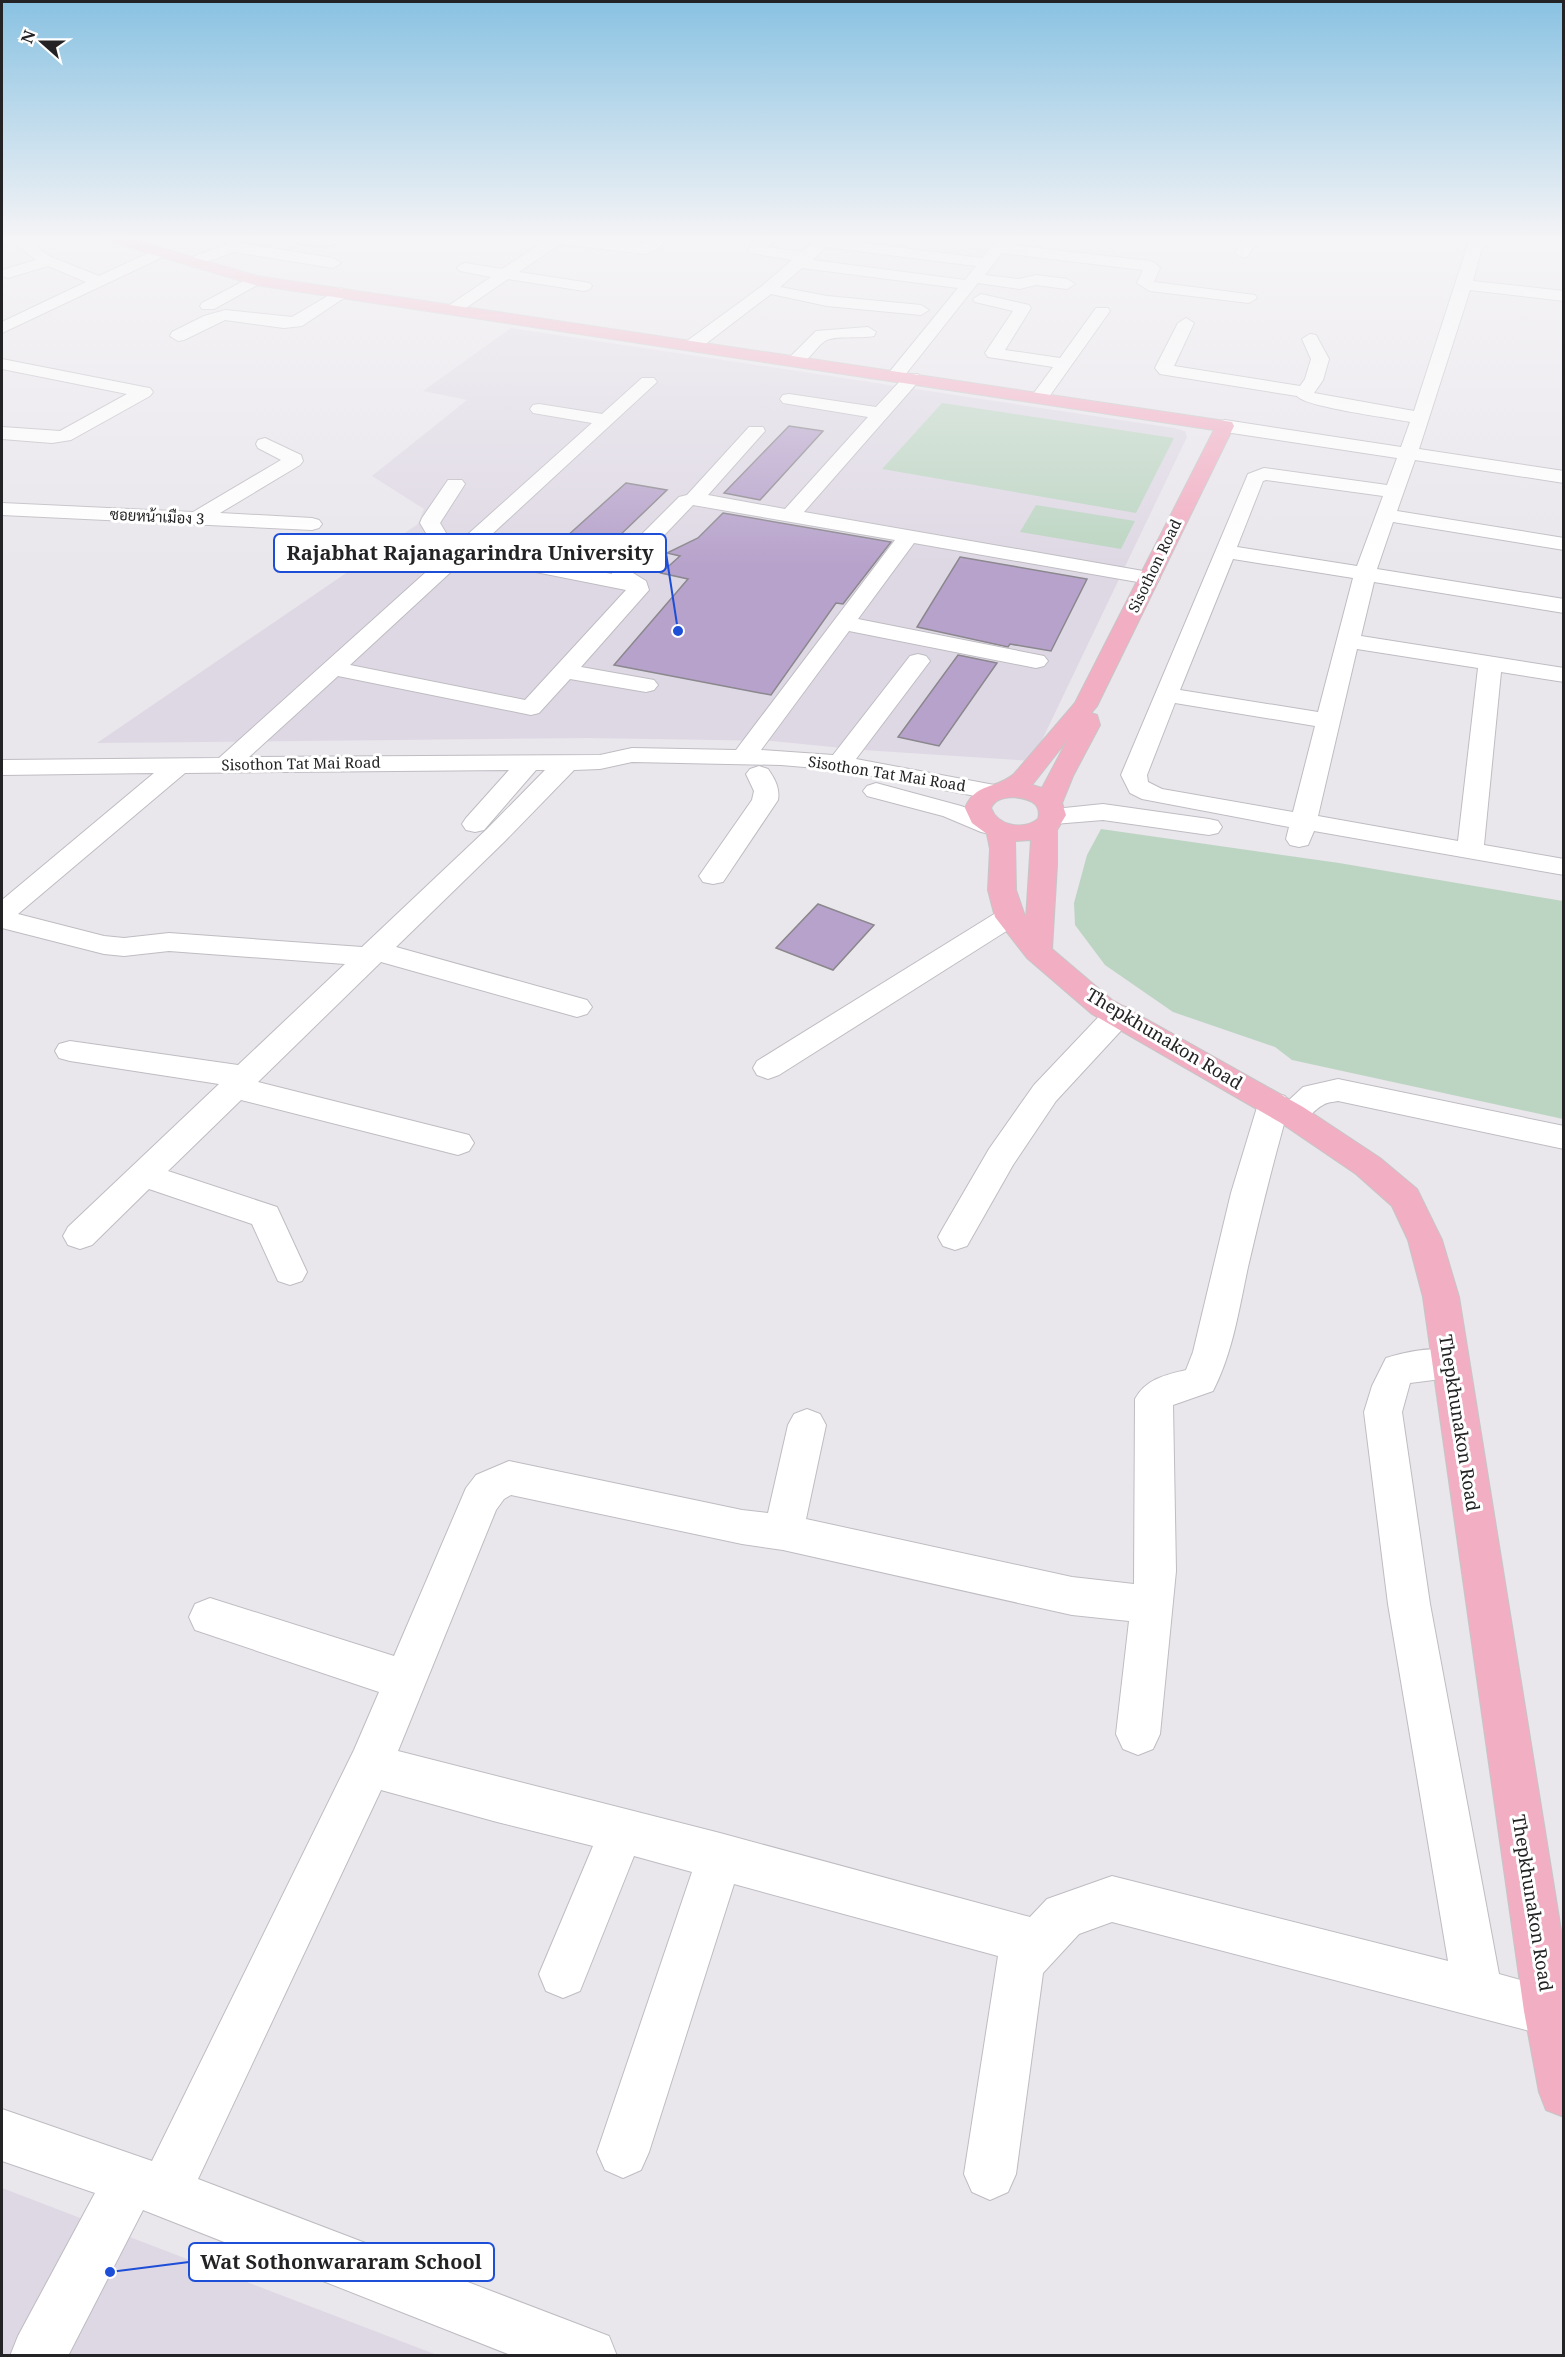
<svg xmlns="http://www.w3.org/2000/svg" width="1565" height="2357" font-family="'Noto Serif',Sarabun,serif">
<rect width="100%" height="100%" fill="#e9e6ec"/>
<g fill="#ded8e4">
<path d="M511,328L1174,428L1185,431L1187,437L1032,761L863,750L772,741L588,738L97,743L418,524L424,509L372,476L467,400L423,391Z"/>
<path d="M2,2188L437,2355H2Z"/>
</g>
<g fill="#bcd5c2">
<path d="M942,403L1174,438L1136,513L882,469Z"/>
<path d="M1036,505L1135,521L1121,549L1020,532Z"/>
<path d="M1101,829L1339,863L1563,901V1119L1292,1060L1275,1047L1173,1012L1105,965L1075,925L1074,903L1087,855Z"/>
</g>
<g fill="#b7a2cb" stroke="#8a878d" stroke-width="1.5">
<path d="M789,426L823,431L760,500L724,493Z"/>
<path d="M626,483L667,490L590,564L546,555Z"/>
<path d="M723,513L891,542L843,604L836,603L771,695L614,665L688,579L661,573L680,556L667,553L698,538Z"/>
<path d="M960,557L1087,579L1051,651L1010,644L1008,647L917,627Z"/>
<path d="M958,655L997,663L939,746L898,737Z"/>
<path d="M818,904L874,925L833,970L776,948Z"/>
</g>
<g fill="none" stroke-linecap="round" stroke-linejoin="round">
<defs>
<g id="minor">
<path d="M7,236H23L49,256L99,276L157,249L162,247L170,252L167,255L2,333V322L86,282L48,266L8,278L2,276V270L36,260Z"/>
<path d="M125,236H146C141,243 127,246 119,244L117,241Z"/>
<path d="M280,236H347C333,252 306,244 287,241L282,240Z"/>
<path d="M552,236L644,244L657,236H673L654,251L645,254L560,244L519,272L590,283L592,286L590,289L584,291L508,279L460,312H448L446,309L448,306L491,277L460,271L457,268L460,265L465,263L502,269Z"/>
<path d="M764,236H781L767,247L801,252L812,243L807,239L809,236H823L825,238L982,258C996,241 999,236 1022,236L1011,245L1150,261L1155,263L1160,268L1154,282L1255,295L1257,298L1249,303L1150,291L1137,283L1143,270L1002,253L985,275L1019,279L1036,275L1067,279L1075,284L1067,289L1036,285L1019,289L978,283L905,375L918,374L921,378L918,382L804,512L1149,572L1157,573L1160,578L1157,583L1149,584L914,543L858,619L1044,656L1048,661L1044,666L1036,668L849,631L761,750L833,755L910,656L918,654L926,656L930,661L856,759L1005,787L1009,792L1005,797L996,800L840,770L781,765L632,762L600,769L574,770L505,841L396,947L587,1000L592,1007L587,1014L577,1017L381,962L258,1082L469,1135L474,1143L469,1151L458,1155L241,1100L168,1171L277,1207L307,1272L302,1281L290,1285L278,1281L252,1224L149,1189L92,1245L80,1249L68,1245L63,1236L68,1227L219,1084L70,1061L59,1058L55,1051L59,1044L70,1041L238,1065L345,964L169,951L124,956L104,954L2,928V900L154,773L2,775V760L219,758L435,564L415,559L412,555L426,533L420,523L422,518L448,480H462L465,484L440,523L446,533L435,551L447,553L592,423L533,413L530,409L533,405L539,404L602,414L642,378H654L657,382L477,548L612,574L610,568L613,563L679,497L687,495L749,427H763L765,431L708,495L785,509L868,417L783,403L780,399L783,395L789,394L876,407L902,379H890L887,375L958,288L802,268L780,287L827,296L921,305L929,310L921,315L827,306L771,294L699,349H687L685,345L687,341L762,286L792,260L751,253L748,250L751,245ZM825,247L976,266L965,280L813,260ZM693,505L895,540L736,750L632,748L600,755L249,757L338,676L531,715L539,713L570,679L646,692L654,690L658,685L654,680L581,667L649,590L646,581L633,573L632,569ZM466,558L626,590L525,700L350,665ZM509,770L466,818L462,824L466,830L475,832L484,830L536,770H545L487,829L362,947L169,933L124,938L104,936L18,914L185,773Z"/>
<path d="M1245,236H1259L1248,256L1243,258L1235,253Z"/>
<path d="M1478,236H1501L1499,239L1483,244L1473,281L1564,291V301L1470,290L1419,449L1564,471V483L1415,460L1397,511L1564,538V550L1393,522L1377,569L1564,599V613L1374,582L1361,636L1564,668V682L1501,672L1484,845L1564,859V875L1314,831L1308,845L1299,847L1290,845L1286,839L1289,827L1142,799L1130,793L1121,775L1248,474L1264,468L1387,485L1397,458L1225,432L1218,430L1216,426L1218,422L1225,420L1401,447L1410,422C1392,418 1305,407 1297,396L1160,374L1155,368L1178,323L1186,318L1194,323L1174,366L1300,386L1305,379L1311,359L1302,339L1310,334L1316,335L1329,359L1323,380L1314,393L1414,411L1469,241ZM1266,480L1383,496L1357,566L1237,547L1263,481ZM1233,559L1353,578L1318,712L1180,690ZM1357,649L1478,668L1458,841L1318,816ZM1175,703L1315,726L1293,812L1162,789L1148,782L1147,775Z"/>
<path d="M233,242L333,258L341,263L333,268L234,252L192,267L184,262L187,259Z"/>
<path d="M255,275L263,280L261,283L214,309H202L200,306L202,303Z"/>
<path d="M341,288L349,293L347,296L302,326L284,328L225,320L184,340L178,341L170,336L172,332L204,316L225,310L292,317Z"/>
<path d="M981,294L1029,305L1031,308L1005,350L1060,358L1096,308H1108L1110,311L1046,401H1034L1031,397L1053,367L988,357L985,353L1013,311L975,302L973,299Z"/>
<path d="M868,327L876,332L874,336C861,339 834,335 825,341C813,349 807,368 790,364L787,360L816,331Z"/>
<path d="M2,359L144,387L150,388L153,392L150,396L71,440L52,443L2,439V427L60,431L127,394L2,369Z"/>
<path d="M265,438L301,455L303,461L300,465L220,513L312,518L319,520L322,524L319,528L312,530L2,515V503L193,512L281,460L258,448L256,444L258,440Z"/>
<path d="M759,766L768,769C775,779 780,788 778,800L723,882L713,884L703,882L699,876L752,800L754,791L746,774L750,769Z"/>
<path d="M876,783L961,806L999,820L1003,826L999,832L990,834L981,832L943,816L867,796L863,791L867,786Z"/>
<path d="M1103,804L1209,819L1218,821L1222,827L1218,833L1209,835L1103,820L1054,824L1045,822L1041,816L1045,810Z"/>
<path d="M1009,908L1019,911L1023,917L1019,923L779,1075L768,1079L757,1075L753,1068L757,1061L999,911Z"/>
<path d="M1118,1005L1129,1008L1133,1015L1129,1022L1056,1101L1013,1165L967,1246L955,1250L943,1246L938,1237L943,1228L989,1149L1034,1085L1107,1008Z"/>
<path d="M1338,1079L1564,1126V1149L1338,1101C1333,1102 1327,1102 1323,1105C1308,1113 1304,1130 1284,1124C1271,1171 1259,1219 1248,1267C1239,1309 1233,1352 1213,1391L1173,1405L1176,1571L1160,1734L1153,1749L1138,1755L1123,1749L1116,1734L1129,1621L1072,1615L783,1550L742,1544L511,1495L504,1499L496,1510L398,1751L720,1833L1030,1917L1047,1899L1112,1876L1448,1961L1388,1604L1364,1412L1372,1386L1386,1358C1408,1351 1439,1345 1462,1353L1467,1363L1462,1373L1449,1378L1410,1383L1402,1412L1430,1604L1499,1974L1564,1992V2030L1549,2036L1112,1922L1079,1934L1043,1973L1016,2174L1008,2192L990,2200L972,2192L964,2174L998,1956L734,1884L649,2152L641,2170L623,2178L605,2170L597,2152L692,1872L634,1856L580,1991L563,1998L546,1991L539,1974L593,1846L497,1822L381,1790L198,2179L609,2336L617,2356H513L143,2210L68,2356H10L18,2336L95,2193L2,2161V2109L152,2161L354,1750L379,1692L195,1630L189,1617L195,1604L210,1598L394,1656L466,1488L476,1475L509,1461L742,1510L768,1513L788,1425L794,1414L807,1409L820,1414L826,1425L806,1519L1072,1577L1134,1584L1135,1399C1146,1379 1165,1375 1186,1370L1193,1352L1231,1193L1258,1104L1263,1096L1274,1093L1285,1096L1288,1101L1303,1087Z"/>
</g>
<path id="major" d="M99,236H121L257,276L1232,422L1234,426L1097,706L1091,713L1097,715L1100,725L1073,776L1062,803L1066,815L1057,830V865L1052,949L1112,1000L1303,1107L1380,1158L1417,1189L1442,1240L1459,1297L1564,1949V2117L1546,2110L1539,2092L1524,2011L1423,1297L1408,1240L1392,1206L1356,1174L1281,1123L1092,1014L1027,958L995,917L988,890L990,849L987,834L972,823L965,808C976,782 995,790 1014,774L1075,703L1214,430L255,285L101,239ZM1068,739L1042,788L1032,785ZM1012,797C1026,798 1043,802 1038,819C1024,830 998,827 991,808C995,799 1003,798 1012,797ZM1031,840L1026,919L1016,890L1015,841Z"/>
</defs>
<use href="#minor" stroke="#bfbcc2" stroke-width="2"/>
<use href="#major" stroke="#c6c6c6" stroke-width="2"/>
<use href="#minor" fill="#fff" fill-rule="evenodd"/>
<use href="#major" fill="#f2aec3" fill-rule="evenodd"/>
</g>
<linearGradient id="sky" x2="0" y2="1"><stop stop-color="#89c2e2"/><stop offset="0.42" stop-color="#f5f4f6"/><stop offset="1" stop-color="#f5f4f6" stop-opacity="0"/></linearGradient>
<rect width="1565" height="566" fill="url(#sky)"/>
<g text-anchor="middle" stroke-width="6" stroke-linejoin="round" paint-order="stroke">
<g font-size="15" fill="#232224" stroke="#fff">
<text transform="translate(157 517) rotate(3)" y="5">ซอยหน้าเมือง 3</text>
<text transform="translate(1155 566) rotate(-64)" y="5">Sisothon Road</text>
<text transform="translate(301 764) rotate(-1)" y="5">Sisothon Tat Mai Road</text>
<text transform="translate(887 774) rotate(9)" y="5">Sisothon Tat Mai Road</text>
</g>
<g font-size="18" fill="#232224" stroke="#fff">
<text transform="translate(1164 1039) rotate(31)" y="6">Thepkhunakon Road</text>
<text transform="translate(1459 1423) rotate(81)" y="6">Thepkhunakon Road</text>
<text transform="translate(1532 1903) rotate(81)" y="6">Thepkhunakon Road</text>
</g>
</g>
<path fill="none" stroke="#1d4ed8" stroke-width="2" d="M678 631L666 553M110 2272L189 2262"/>
<g fill="#1d4ed8" stroke="#fff" stroke-width="2">
<circle cx="678" cy="631" r="6"/>
<circle cx="110" cy="2272" r="6"/>
</g>
<g fill="#fff" stroke="#1d4ed8" stroke-width="2">
<rect x="274" y="534" width="392" height="38" rx="6"/>
<rect x="189" y="2243" width="305" height="38" rx="6"/>
</g>
<g font-size="20" text-anchor="middle" font-weight="bold" fill="#232224">
<text x="470" y="560">Rajabhat Rajanagarindra University</text>
<text x="341" y="2269">Wat Sothonwararam School</text>
</g>
<rect width="1565" height="2357" fill="none" stroke="#232224" stroke-width="6"/>
<g transform="translate(42 42) rotate(291)" stroke="#ffffff" stroke-width="4.5" paint-order="stroke">
<path d="M0-4.5L10 22L0 15L-10 22Z" fill="#232224"/>
<text y="-9" font-size="16" font-weight="bold" text-anchor="middle" fill="#232224">N</text>
</g>
</svg>
